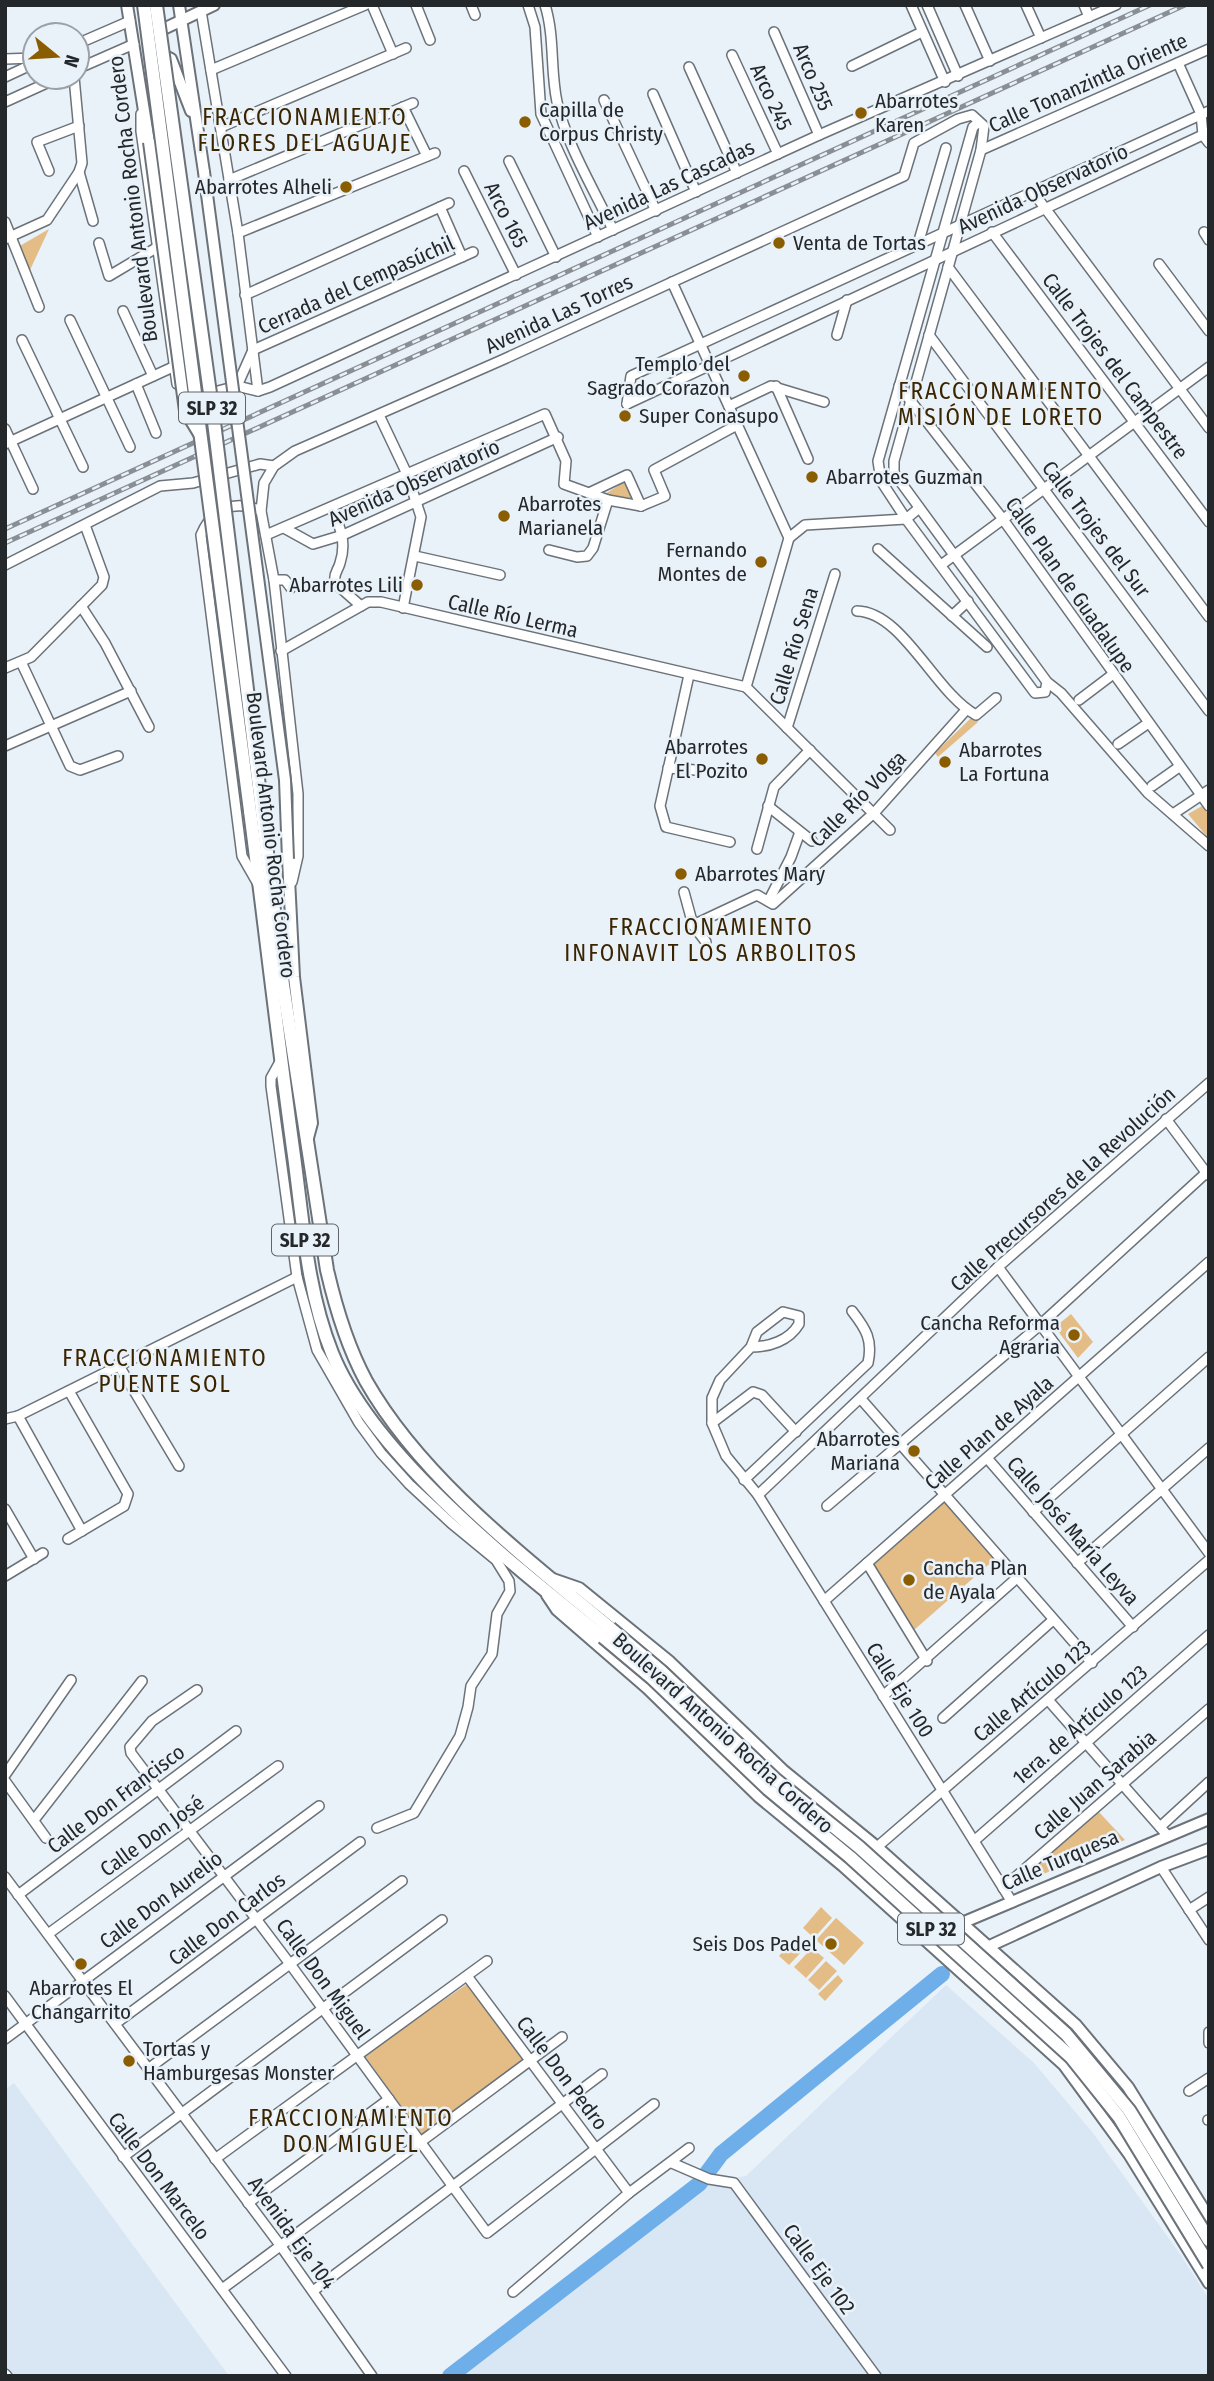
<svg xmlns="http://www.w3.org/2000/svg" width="1214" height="2381" font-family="'Fira Sans Condensed',sans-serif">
<rect width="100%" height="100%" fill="#e9f1f9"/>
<g fill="#d9e7f4">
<path d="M946,1985L1034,2063L1093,2133L1180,2254L1209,2299V2376H450L699,2184L746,2176Z"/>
<path d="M14,2083L229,2376H5V2090Z"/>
</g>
<g fill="#e4bd86">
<path d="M49,229L30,270L18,247Z"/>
<path d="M627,480L632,502L602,496Z"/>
<path d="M973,716L978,722L938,757L935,753Z"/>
<path d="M1202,806L1209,815V839L1188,814Z"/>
<path d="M1071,1314L1093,1342L1078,1358L1055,1327Z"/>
<path d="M944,1500L995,1559L914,1630L872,1564Z"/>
<path d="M1097,1810L1125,1840L1017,1885Z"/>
<path d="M821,1907L832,1918L814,1938L803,1928Z"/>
<path d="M836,1918L864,1943L844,1965L816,1940Z"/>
<path d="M798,1935L808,1945L789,1965L779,1956Z"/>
<path d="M812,1948L824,1958L806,1978L794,1967Z"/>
<path d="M826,1961L837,1971L819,1990L808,1980Z"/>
<path d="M838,1975L843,1981L825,2001L818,1994Z"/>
<path d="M467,1984L530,2061L423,2136L364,2055Z"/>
</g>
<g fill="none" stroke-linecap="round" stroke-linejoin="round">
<path stroke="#6eafea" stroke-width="16" d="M450,2376L699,2184L721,2154L942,1974"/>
<defs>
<g id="minor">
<path d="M372,5L393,54"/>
<path d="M416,5L430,40"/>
<path d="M471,5L475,15"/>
<path d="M528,5L535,27L541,114L598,237"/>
<path d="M545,5C555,37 550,69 557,102C567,146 594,189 613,230"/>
<path d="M911,5L945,82"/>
<path d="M927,5L958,76"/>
<path d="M965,5L990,61"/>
<path d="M1026,5L1041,38"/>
<path d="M1084,5L1089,17"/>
<path d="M201,11L238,233L258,391"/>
<path d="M774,32L819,135"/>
<path d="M77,44L130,21"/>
<path d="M732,55L778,154"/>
<path d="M5,59L35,58"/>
<path d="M1178,63L1201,114L1203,135L1209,143"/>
<path d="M852,66L922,32"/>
<path d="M689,67L737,173"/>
<path d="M77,69L134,44"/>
<path d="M211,70L365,5"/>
<path d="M5,77L35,63"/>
<path d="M653,94L696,192"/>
<path d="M604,100L656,211"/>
<path d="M5,102L60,77"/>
<path d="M403,107L427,156"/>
<path d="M141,114V131L177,384"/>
<path d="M221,127L406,48"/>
<path d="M981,150L1209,49"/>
<path d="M509,161L556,257"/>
<path d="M49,171L37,142L79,126"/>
<path d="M464,171L516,275"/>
<path d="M79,172L93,221"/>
<path d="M229,180L413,103"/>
<path d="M1033,192L1209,428"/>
<path d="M440,207L462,257"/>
<path d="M5,222L39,307"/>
<path d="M992,232L1209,522"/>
<path d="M1204,232L1209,240"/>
<path d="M238,233L435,153"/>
<path d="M5,239L47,220L79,172L82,163L74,77"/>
<path d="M99,243L109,276L156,248"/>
<path d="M918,244L946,148"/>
<path d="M1159,264L1209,331"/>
<path d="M948,267L1209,617"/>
<path d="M672,282L789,538L746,687"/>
<path d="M245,295L449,203"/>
<path d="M123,311L153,376"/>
<path d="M70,320L130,447"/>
<path d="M837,335L847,300"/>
<path d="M929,335L1209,711"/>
<path d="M22,340L83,467"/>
<path d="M136,384L156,433"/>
<path d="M237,386L258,391L270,387L819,135L1116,5"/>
<path d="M776,386L808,459"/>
<path d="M899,386L1002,518L1209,806"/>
<path d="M191,398L237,386L253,350L473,252"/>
<path d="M627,404L631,376L1209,111"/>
<path d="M627,404L1209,132"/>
<path d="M729,406L771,386L824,402"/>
<path d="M379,415L407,474L421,517L403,608"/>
<path d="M5,429L33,489"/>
<path d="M5,444L173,367"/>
<path d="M591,492L627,475L641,506"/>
<path d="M641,506L665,496L654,470L737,425"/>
<path d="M332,508C340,527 347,542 340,563C338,571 333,573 335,583L361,606"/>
<path d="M284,528L313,544L343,535L558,437"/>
<path d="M266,535L545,414L566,461L564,484L608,500L641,506"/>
<path d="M789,538L805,525L906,519L918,509"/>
<path d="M878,549L987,647"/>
<path d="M549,550L577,557L587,556L593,548L608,500"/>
<path d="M415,556L500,575"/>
<path d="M5,565L160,486L193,483L260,464L274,466"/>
<path d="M941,565L1209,367"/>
<path d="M274,580H285L291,588"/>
<path d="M81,606L105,643L149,727"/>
<path d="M857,611C903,612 935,693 976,715L996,698"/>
<path d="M952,616L968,601"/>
<path d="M281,651L368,602H381L746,687"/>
<path d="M22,664L70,766L80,770L118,756"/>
<path d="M5,668L31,657L102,585L104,577L85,525"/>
<path d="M689,675L660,806L666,827L730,842"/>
<path d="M1047,682L1061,693L1148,793L1209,846"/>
<path d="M746,687L890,830"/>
<path d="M1079,700L1112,675"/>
<path d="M787,728L835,574"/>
<path d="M1118,744L1147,724"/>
<path d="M5,746L131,691"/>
<path d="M668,768L695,770"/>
<path d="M1152,786L1179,767"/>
<path d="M768,806L812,841"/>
<path d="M1173,814L1209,790"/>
<path d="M757,849L774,787L810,750"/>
<path d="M292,882L298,856V794L274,580L261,511L264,483L274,466L295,451L502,360L904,176L914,143L958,119L972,115L984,126L981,150L894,461V473L1047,682L1045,692L1035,693L906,519L881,481L878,461L973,127L979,122"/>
<path d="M258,884L242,856L201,535C212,508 235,499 261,511"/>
<path d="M684,892L693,925L706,942"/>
<path d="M769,900L791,857L800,832"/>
<path d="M693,925L757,895L773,904L875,812L966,710"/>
<path d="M281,1060L271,1078V1086L297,1277L317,1350L359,1423L381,1453L409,1484L451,1523L496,1560L509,1581L510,1591L497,1614L492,1654L471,1686L468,1707L460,1736L414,1813L377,1828"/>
<path d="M1166,1119L1208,1175"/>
<path d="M998,1267L1209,1553"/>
<path d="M751,1347C769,1347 789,1341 799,1324V1316L783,1312L757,1332L751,1347L720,1380L712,1398V1423L726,1456L758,1495L1012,1902"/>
<path d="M118,1364L179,1466"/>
<path d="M861,1399L1092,1663"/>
<path d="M18,1416L82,1531"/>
<path d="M5,1419L18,1416L297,1277"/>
<path d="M712,1423L753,1392L762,1395L796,1432"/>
<path d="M987,1458L1133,1627"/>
<path d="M744,1480L868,1363C873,1340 866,1329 852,1311"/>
<path d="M758,1495L998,1267L1209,1083"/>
<path d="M827,1506L1040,1325L1206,1173"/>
<path d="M5,1509L34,1559"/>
<path d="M1033,1512L1209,1357"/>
<path d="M68,1539L124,1506L128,1494L69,1391"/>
<path d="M867,1563L927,1661"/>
<path d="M1077,1563L1209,1448"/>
<path d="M5,1576L43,1553"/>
<path d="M824,1601L1209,1262"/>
<path d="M197,1690L152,1721L130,1747L131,1753L290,1964L487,2233L654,2104"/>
<path d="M883,1696L1017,1578"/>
<path d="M1049,1701L1167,1835"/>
<path d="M943,1718L1053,1620"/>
<path d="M5,1775L71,1680"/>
<path d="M5,1781L46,1838"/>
<path d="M34,1820L142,1681"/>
<path d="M1160,1827L1209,1782"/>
<path d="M974,1841L1209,1635"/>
<path d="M877,1847L1209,1560"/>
<path d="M1161,1867L1209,1940"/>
<path d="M5,1877L280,2245L372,2376"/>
<path d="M1003,1888L1209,1709"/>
<path d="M18,1895L236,1731"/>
<path d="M1189,1910L1209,1897"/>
<path d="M48,1934L278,1766"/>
<path d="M467,1976L629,2193"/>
<path d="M5,1996L286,2376"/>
<path d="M115,2024L360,1842"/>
<path d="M1209,2032V2043"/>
<path d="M5,2039L319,1806"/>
<path d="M148,2069L402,1881"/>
<path d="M1189,2091L1209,2078"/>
<path d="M1208,2120H1209"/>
<path d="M123,2157L442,1920"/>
<path d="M215,2159L487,1961"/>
<path d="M672,2163L709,2179L734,2183L876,2376"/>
<path d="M248,2203L389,2099"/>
<path d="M222,2289L562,2037"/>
<path d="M313,2291L602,2074"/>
<path d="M513,2292L629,2193L689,2148"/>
<path d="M5,2374L7,2376"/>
</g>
<g id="major">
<path d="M127,5L149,142"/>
<path d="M179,5L204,172"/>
<path d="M155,33L214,5"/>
<path d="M157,52L171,59L191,111"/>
<path d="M288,859L294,977L312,1123L308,1138"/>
<path d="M553,1579L579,1588L670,1662L784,1771L877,1847L1076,2025L1128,2087L1209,2218"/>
<path d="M547,1595L557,1610L647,1688L759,1797L843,1866L1064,2065L1129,2154L1209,2283"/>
<path d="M957,1925L1209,1819"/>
<path d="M983,1949L1161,1867L1209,1849"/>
</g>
<g id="highway">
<path d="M250,811C265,926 278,1041 294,1156C303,1222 307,1291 332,1353C373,1456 517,1568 603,1637"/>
<path d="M262,811L283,985L327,1270C336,1309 347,1346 366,1381C421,1478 525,1557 610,1628"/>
</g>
</defs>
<use href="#minor" stroke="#6b7279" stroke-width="12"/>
<use href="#major" stroke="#6b7279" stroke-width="14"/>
<use href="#highway" stroke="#6b7279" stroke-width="16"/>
<use href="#minor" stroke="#fff" stroke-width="9"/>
<use href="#major" stroke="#fff" stroke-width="10"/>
<use href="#highway" stroke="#fff" stroke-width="12"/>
<defs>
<g id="rail">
<path d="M5,529L1150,5"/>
<path d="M5,543L1185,5"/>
</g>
</defs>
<use href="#rail" stroke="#898f94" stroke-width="5"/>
<use href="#rail" stroke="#e9f1f9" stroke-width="2.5" stroke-dasharray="8" stroke-linecap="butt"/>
<defs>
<g id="major-bridge">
<path d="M149,142L185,411L199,434"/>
<path d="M204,172L285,780L288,859"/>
</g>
<g id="highway-bridge">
<path d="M144,5L250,811"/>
<path d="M156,5L214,422L262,811"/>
<path d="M610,1628L661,1671L776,1780L859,1847L1066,2034L1129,2110L1209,2240"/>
<path d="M603,1637L652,1678L768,1789L850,1857L1071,2057L1119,2117L1209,2265"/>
</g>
</defs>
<use href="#major-bridge" stroke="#6b7279" stroke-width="14" stroke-linecap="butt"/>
<use href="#highway-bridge" stroke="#6b7279" stroke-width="16" stroke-linecap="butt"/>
<use href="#major-bridge" stroke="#fff" stroke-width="10"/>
<use href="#highway-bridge" stroke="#fff" stroke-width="12"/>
</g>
<g fill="#8a5d00" stroke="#e9f1f9" stroke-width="2.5">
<circle cx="861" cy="113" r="7"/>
<circle cx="525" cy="122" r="7"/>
<circle cx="346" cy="187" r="7"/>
<circle cx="779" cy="243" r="7"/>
<circle cx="744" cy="376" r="7"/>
<circle cx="625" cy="416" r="7"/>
<circle cx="812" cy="477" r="7"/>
<circle cx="504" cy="516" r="7"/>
<circle cx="761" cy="562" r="7"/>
<circle cx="417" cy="585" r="7"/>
<circle cx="762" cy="759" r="7"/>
<circle cx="945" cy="762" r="7"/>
<circle cx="681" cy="874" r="7"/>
<circle cx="1074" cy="1335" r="7"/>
<circle cx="914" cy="1451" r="7"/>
<circle cx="909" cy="1580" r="7"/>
<circle cx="831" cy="1944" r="7"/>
<circle cx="81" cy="1964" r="7"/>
<circle cx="129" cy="2061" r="7"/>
</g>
<g text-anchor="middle" stroke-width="5" stroke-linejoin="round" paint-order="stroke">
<g fill="#e9f1f9" stroke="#606469" stroke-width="2">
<rect x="179" y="392.5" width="66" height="31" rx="5"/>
<rect x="272" y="1224.5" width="66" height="31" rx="5"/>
<rect x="898" y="1913.5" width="66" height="31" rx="5"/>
</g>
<g font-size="19" font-weight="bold" fill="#25282b">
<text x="212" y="415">SLP 32</text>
<text x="305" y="1247">SLP 32</text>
<text x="931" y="1936">SLP 32</text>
</g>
<g font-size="21" fill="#25282b" stroke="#e9f1f9">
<text transform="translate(813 77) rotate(67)" y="7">Arco 255</text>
<text transform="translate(1088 83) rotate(-24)" y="7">Calle Tonanzintla Oriente</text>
<text transform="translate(771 97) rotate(65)" y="7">Arco 245</text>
<text transform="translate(669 185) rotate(-25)" y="7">Avenida Las Cascadas</text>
<text transform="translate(1043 189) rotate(-25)" y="7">Avenida Observatorio</text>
<text transform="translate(133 199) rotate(-97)" y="7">Boulevard Antonio Rocha Cordero</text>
<text transform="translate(506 215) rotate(63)" y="7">Arco 165</text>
<text transform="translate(356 285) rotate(-24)" y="7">Cerrada del Cempasúchil</text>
<text transform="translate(559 314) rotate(-25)" y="7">Avenida Las Torres</text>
<text transform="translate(1115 366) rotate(53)" y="7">Calle Trojes del Campestre</text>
<text transform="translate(414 483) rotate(-24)" y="7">Avenida Observatorio</text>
<text transform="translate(1096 529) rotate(53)" y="7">Calle Trojes del Sur</text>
<text transform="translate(1070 585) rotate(55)" y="7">Calle Plan de Guadalupe</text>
<text transform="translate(513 616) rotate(13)" y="7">Calle Río Lerma</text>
<text transform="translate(794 646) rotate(-73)" y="7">Calle Río Sena</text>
<text transform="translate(858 799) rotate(-45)" y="7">Calle Río Volga</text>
<text transform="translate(271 835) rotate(83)" y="7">Boulevard Antonio Rocha Cordero</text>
<text transform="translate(1063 1189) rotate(-42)" y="7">Calle Precursores de la Revolución</text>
<text transform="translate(989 1433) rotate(-41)" y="7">Calle Plan de Ayala</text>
<text transform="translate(1073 1531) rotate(49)" y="7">Calle José María Leyva</text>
<text transform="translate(900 1690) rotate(58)" y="7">Calle Eje 100</text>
<text transform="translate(1032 1691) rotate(-40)" y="7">Calle Artículo 123</text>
<text transform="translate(1080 1725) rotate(-41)" y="7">1era. de Artículo 123</text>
<text transform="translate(723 1733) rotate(42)" y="7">Boulevard Antonio Rocha Cordero</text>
<text transform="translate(1095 1785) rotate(-41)" y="7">Calle Juan Sarabia</text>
<text transform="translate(116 1799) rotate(-37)" y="7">Calle Don Francisco</text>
<text transform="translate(152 1836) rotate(-36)" y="7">Calle Don José</text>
<text transform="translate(1060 1860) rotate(-23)" y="7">Calle Turquesa</text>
<text transform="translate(161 1900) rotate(-37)" y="7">Calle Don Aurelio</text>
<text transform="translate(227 1919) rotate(-37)" y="7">Calle Don Carlos</text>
<text transform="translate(323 1979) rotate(54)" y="7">Calle Don Miguel</text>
<text transform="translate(562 2073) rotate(53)" y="7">Calle Don Pedro</text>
<text transform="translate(159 2176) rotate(53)" y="7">Calle Don Marcelo</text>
<text transform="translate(292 2233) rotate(54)" y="7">Avenida Eje 104</text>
<text transform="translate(819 2269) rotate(54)" y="7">Calle Eje 102</text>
</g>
<g font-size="21" fill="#25282b" stroke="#e9f1f9" text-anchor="start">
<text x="875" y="108">Abarrotes<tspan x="875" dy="24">Karen</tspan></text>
<text x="539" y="117">Capilla de<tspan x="539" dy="24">Corpus Christy</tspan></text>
<text x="332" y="194" text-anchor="end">Abarrotes Alheli</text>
<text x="793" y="250">Venta de Tortas</text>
<text x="730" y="371" text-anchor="end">Templo del<tspan x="730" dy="24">Sagrado Corazon</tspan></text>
<text x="639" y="423">Super Conasupo</text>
<text x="826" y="484">Abarrotes Guzman</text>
<text x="518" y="511">Abarrotes<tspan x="518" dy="24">Marianela</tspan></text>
<text x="747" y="557" text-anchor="end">Fernando<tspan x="747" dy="24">Montes de</tspan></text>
<text x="403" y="592" text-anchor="end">Abarrotes Lili</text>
<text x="748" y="754" text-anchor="end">Abarrotes<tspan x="748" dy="24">El Pozito</tspan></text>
<text x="959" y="757">Abarrotes<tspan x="959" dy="24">La Fortuna</tspan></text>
<text x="695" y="881">Abarrotes Mary</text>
<text x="1060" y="1330" text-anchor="end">Cancha Reforma<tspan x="1060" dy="24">Agraria</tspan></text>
<text x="900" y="1446" text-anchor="end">Abarrotes<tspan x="900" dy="24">Mariana</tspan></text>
<text x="923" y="1575">Cancha Plan<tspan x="923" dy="24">de Ayala</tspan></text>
<text x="817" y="1951" text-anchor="end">Seis Dos Padel</text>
<text x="81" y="1995" text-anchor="middle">Abarrotes El<tspan x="81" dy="24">Changarrito</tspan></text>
<text x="143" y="2056">Tortas y<tspan x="143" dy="24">Hamburgesas Monster</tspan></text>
</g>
<g font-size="23" letter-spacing="2" fill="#3b2500" stroke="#e9f1f9">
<text x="305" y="125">FRACCIONAMIENTO<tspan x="305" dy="26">FLORES DEL AGUAJE</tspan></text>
<text x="1001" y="399">FRACCIONAMIENTO<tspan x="1001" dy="26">MISIÓN DE LORETO</tspan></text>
<text x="711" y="935">FRACCIONAMIENTO<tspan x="711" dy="26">INFONAVIT LOS ARBOLITOS</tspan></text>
<text x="165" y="1366">FRACCIONAMIENTO<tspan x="165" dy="26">PUENTE SOL</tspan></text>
<text x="351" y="2126">FRACCIONAMIENTO<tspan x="351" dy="26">DON MIGUEL</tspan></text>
</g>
</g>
<rect width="1214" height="2381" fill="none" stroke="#25282b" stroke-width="14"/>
<g transform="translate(56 56) rotate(108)"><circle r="33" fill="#e9f1f9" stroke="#9ba1a7" stroke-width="2"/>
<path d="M0-5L12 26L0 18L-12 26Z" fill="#8a5d00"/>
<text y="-10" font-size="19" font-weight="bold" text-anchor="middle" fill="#25282b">N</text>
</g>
</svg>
